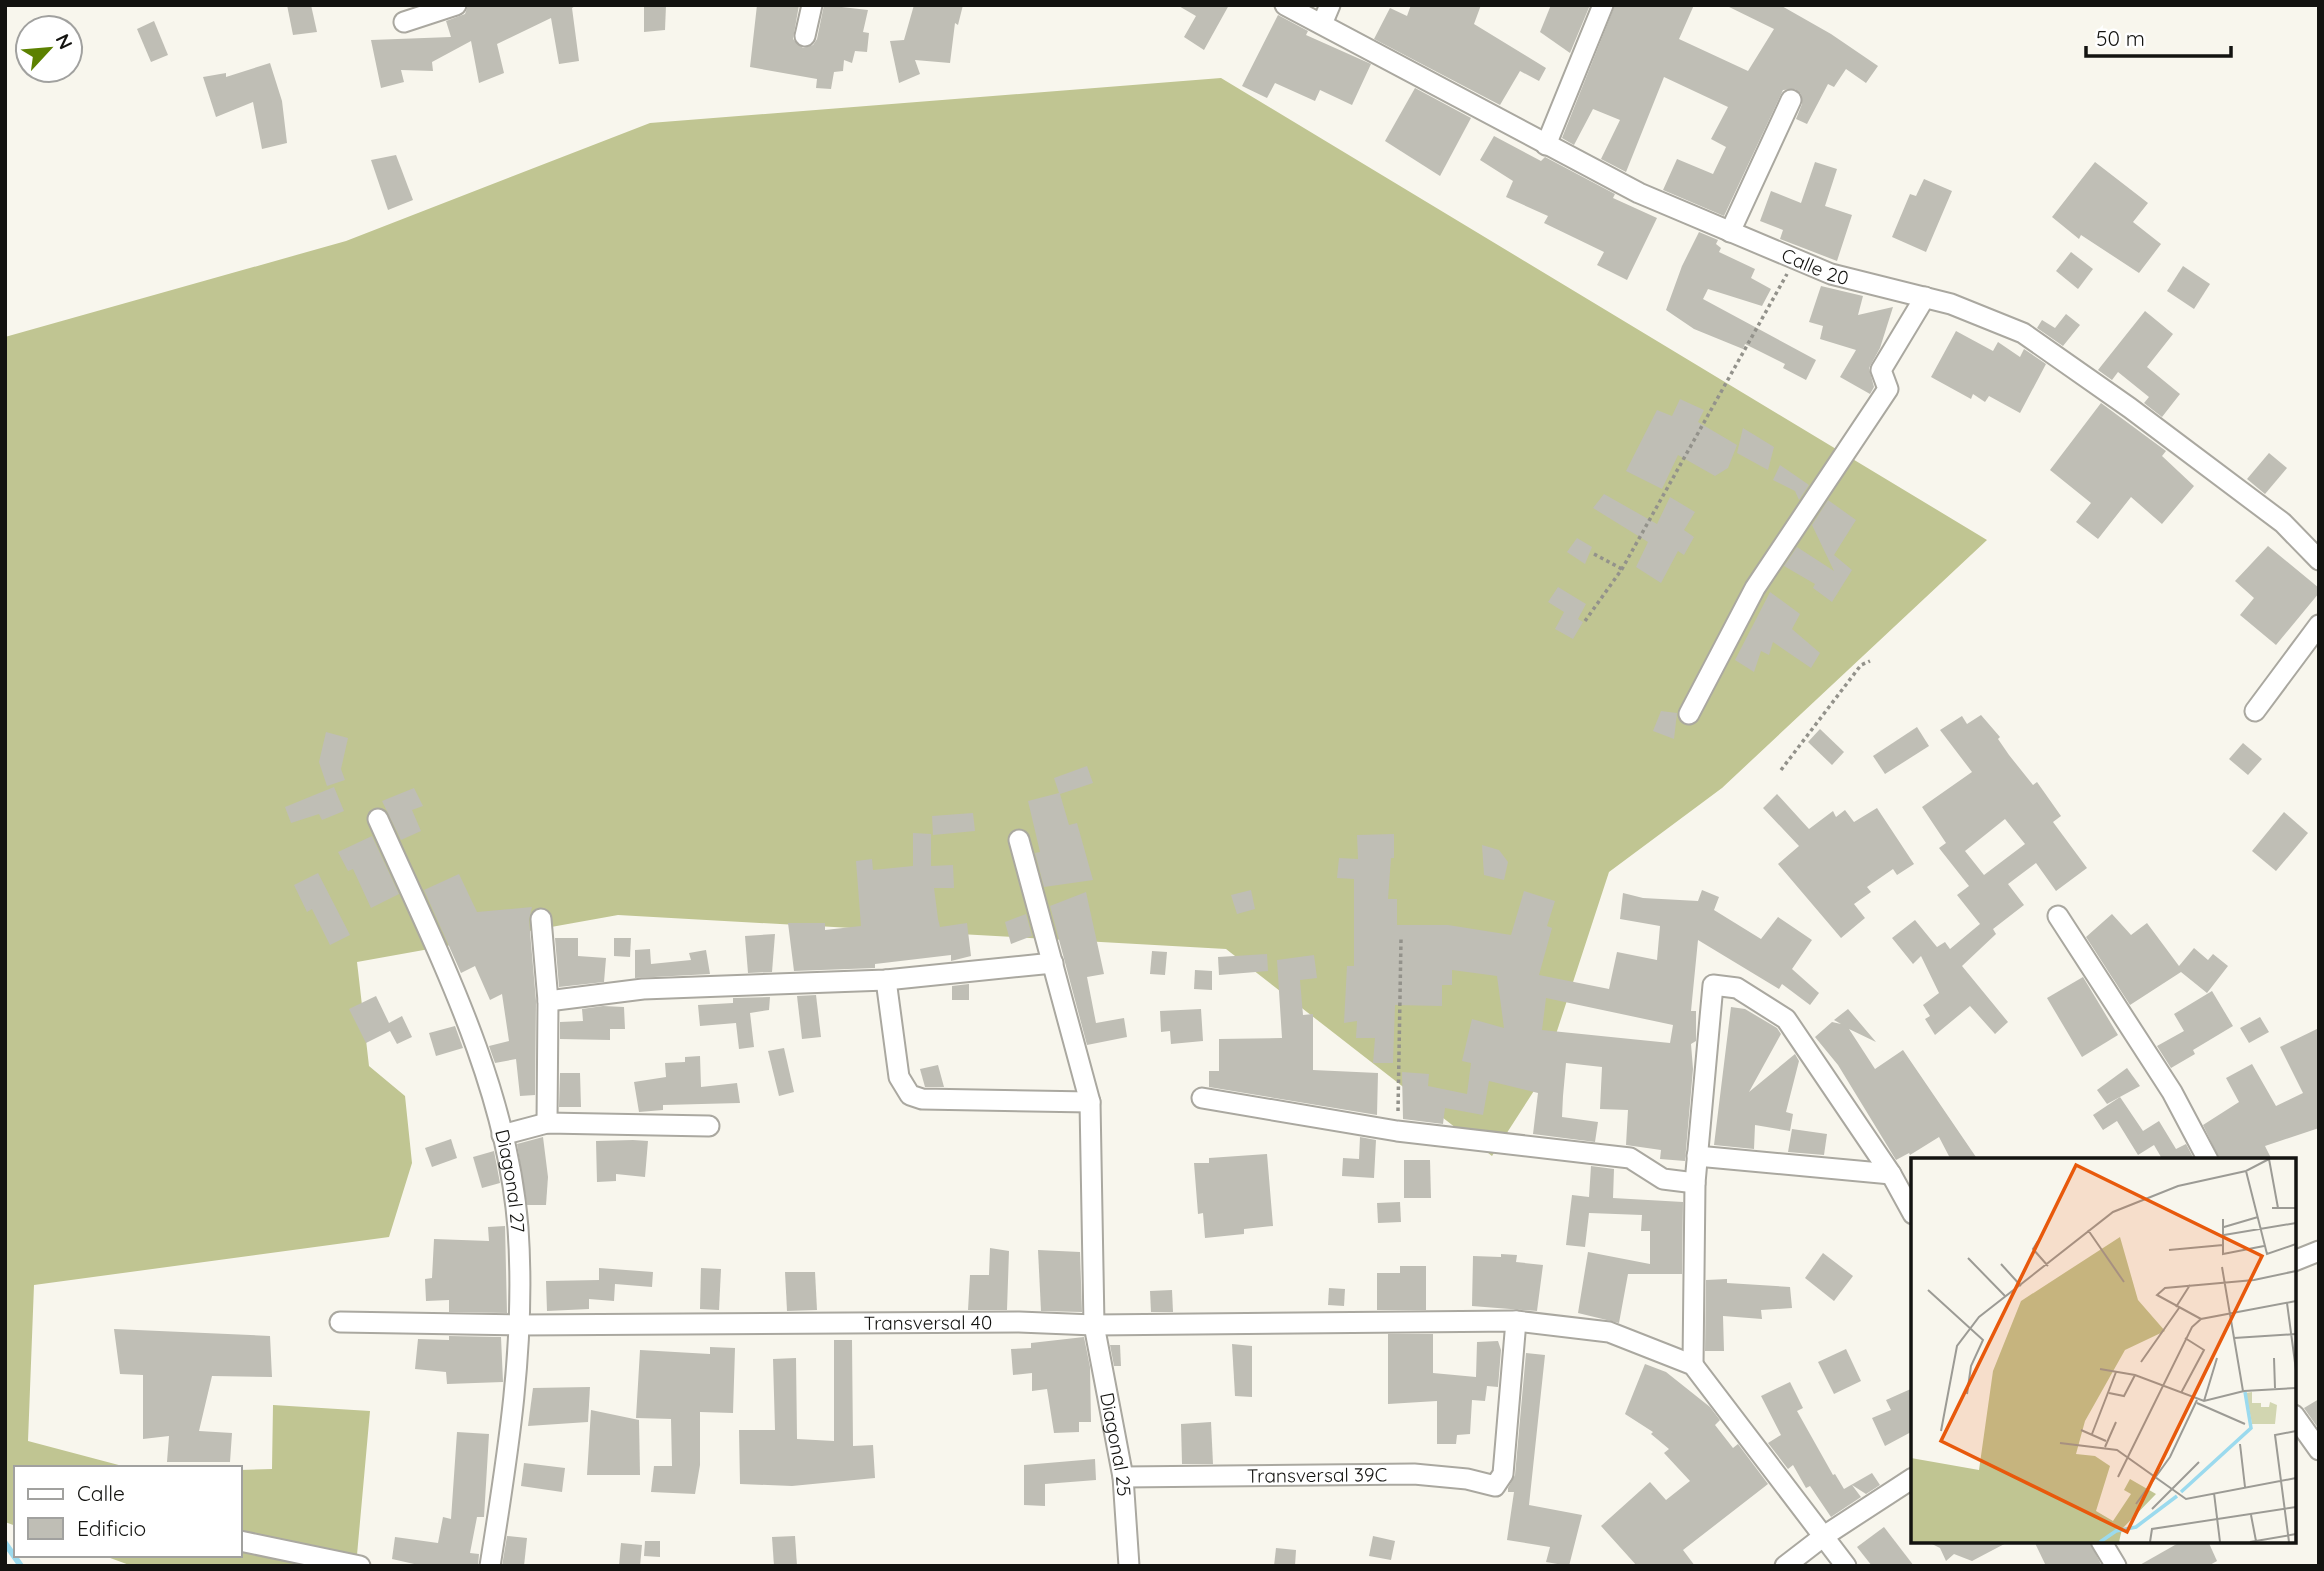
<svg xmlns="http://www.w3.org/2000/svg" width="2324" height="1571" font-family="Quicksand,sans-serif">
<rect width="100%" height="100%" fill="#f8f6ed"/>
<g fill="#c0c592">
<path d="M1221,78L1987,540L1722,788L1609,872L1541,1080L1492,1156L1226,949L618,915L357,962L369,1066L405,1096L412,1163L389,1237L34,1285L28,1441L130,1468H16V1526L5,1522V337L346,241L650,123Z"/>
<path d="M273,1405L370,1411L356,1566H132L102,1555H240V1470L272,1469Z"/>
</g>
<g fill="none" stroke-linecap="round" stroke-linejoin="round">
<path stroke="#9bdaee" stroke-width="6" d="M5,1543L21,1566"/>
</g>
<g fill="#bfbeb5" fill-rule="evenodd">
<path d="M287,5H311L317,32L293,35Z"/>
<path d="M468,5H577L572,8L579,61L559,64L551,18L497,44L504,73L479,83L471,41L432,62L433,71L401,70L404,82L381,88L371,40L451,37L446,21L465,14Z"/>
<path d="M644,5H666L665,30L644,32Z"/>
<path d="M757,5H799L793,39L803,48L813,45L817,39L824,5L868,10L863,32L869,33L867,52L855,51L852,63L844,60L843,71L834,72L831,89L816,88L817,79L750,67Z"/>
<path d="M914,5H963L958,25L955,23L950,63L915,60L920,74L899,83L890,41L904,40Z"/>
<path d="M1177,5H1229L1204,50L1184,37L1196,16Z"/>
<path d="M1411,5H1481L1474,24L1546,68L1539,81L1520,71L1500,105L1374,39L1390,8L1407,16Z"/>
<path d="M1551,5H1590L1570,53L1540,32Z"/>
<path d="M1615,5H1694L1679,39L1748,71L1774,29L1725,5H1780L1831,34L1878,66L1866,83L1846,69L1834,87L1828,84L1807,124L1796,119L1802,104L1801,94L1795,89L1783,90L1724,216L1663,190L1677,159L1713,174L1726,147L1711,139L1728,107L1664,77L1626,172L1601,159L1620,120L1593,109L1574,145L1562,138Z"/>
<path d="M1278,15L1308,31L1306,35L1371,64L1352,105L1320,90L1315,101L1275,83L1267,98L1242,86Z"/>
<path d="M154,21L168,55L151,62L137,29Z"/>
<path d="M270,63L282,101L287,143L262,149L253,102L216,117L203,77L226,73V77Z"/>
<path d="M1415,88L1471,118L1440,176L1385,141Z"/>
<path d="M1494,136L1541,161L1545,157L1615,194L1613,198L1657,218L1627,280L1597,265L1604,252L1544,223L1548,216L1506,197L1513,181L1480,160Z"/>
<path d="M396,155L413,200L388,210L371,160Z"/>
<path d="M1815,162L1837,169L1825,206L1852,215L1837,261L1780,239L1783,230L1760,221L1771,191L1801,203Z"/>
<path d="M2095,162L2148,203L2133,222L2161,244L2139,273L2081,235L2079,239L2052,217Z"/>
<path d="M1924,179L1952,191L1926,252L1892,237L1910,194L1916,196Z"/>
<path d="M1699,232L1718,240L1716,244L1721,248L1719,252L1755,269L1751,278L1771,289L1762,306L1708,289L1703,299L1816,360L1806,380L1783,368L1785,364L1745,344L1743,349L1694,329L1666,310L1682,266Z"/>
<path d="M2071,252L2093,269L2078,289L2056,271Z"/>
<path d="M2183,266L2210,284L2194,309L2167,291Z"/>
<path d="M1821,286L1863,296L1858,315L1893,307L1880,348L1869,368L1874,387L1870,394L1840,377L1856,350L1820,339L1823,326L1809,322Z"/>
<path d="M2145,311L2173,334L2147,367L2180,394L2162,417L2144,403L2149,397L2118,372L2112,380L2098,370Z"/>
<path d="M2066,314L2080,325L2063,346L2037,328L2042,320L2055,328Z"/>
<path d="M1956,331L1993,351L1998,342L2020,357L2024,349L2046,364L2020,413L1989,396L1985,402L1973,394L1971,399L1931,377Z"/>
<path d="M1680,399L1704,410L1698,422L1737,445L1728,468L1715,476L1678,455L1662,489L1626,471L1657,410L1672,416Z"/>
<path d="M2101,403L2166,451L2162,456L2194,486L2162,524L2131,497L2098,539L2076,522L2091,503L2050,470Z"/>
<path d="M1743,428L1774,447L1768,470L1737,453Z"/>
<path d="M2269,453L2287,468L2265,494L2247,479Z"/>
<path d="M1780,465L1809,485L1799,500L1795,491L1773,480Z"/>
<path d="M1604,494L1657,524L1670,497L1695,512L1684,530L1694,537L1684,555L1678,551L1661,583L1636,567L1648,542L1593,508Z"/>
<path d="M1828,500L1856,520L1834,555L1852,570L1832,602L1813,588L1815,584L1784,566L1797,547L1834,571L1812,525Z"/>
<path d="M1577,538L1592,547L1585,564L1567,552Z"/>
<path d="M2268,546L2319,588V593L2276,645L2240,615L2254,598L2235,581Z"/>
<path d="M1558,587L1586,604L1578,619L1583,622L1573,639L1555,629L1564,612L1548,602Z"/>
<path d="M1770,592L1800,614L1792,629L1820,653L1811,668L1773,642L1769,655L1761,651L1754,672L1735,660Z"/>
<path d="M1661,711L1677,713L1674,739L1653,731Z"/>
<path d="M1981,715L2000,737L1998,739L2009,755L2033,785L2037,782L2061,816L2053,822L2087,868L2056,891L2036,863L2008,884L2024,905L1993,929L1996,934L1962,966L2008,1022L1995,1034L1970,1006L1935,1035L1925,1019L1930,1016L1923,1005L1939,993L1921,956L1913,964L1892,938L1915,920L1937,947L1945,942L1950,949L1980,924L1957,895L1969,886L1939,848L1946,843L1922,807L1972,772L1940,730L1962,716L1967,724ZM2005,819L2025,844L1984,875L1965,851Z"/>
<path d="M1917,727L1929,746L1885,774L1873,756Z"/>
<path d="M1820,729L1844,752L1832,765L1808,742Z"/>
<path d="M326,732L348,738L341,769L345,780L327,786L319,762Z"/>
<path d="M2243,743L2262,759L2248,775L2229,759Z"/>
<path d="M1087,766L1093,783L1060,794L1069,825L1077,823L1093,880L1044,887L1035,853L1040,852L1028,801L1059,793L1054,778Z"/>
<path d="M334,787L344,811L322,820L319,814L291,823L285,807Z"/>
<path d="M414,788L423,806L412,810L421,831L401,840L382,801Z"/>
<path d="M1777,794L1809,829L1833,811L1836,817L1845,810L1854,822L1877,808L1914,864L1897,875L1893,869L1867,887L1871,892L1854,904L1865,918L1841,938L1778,864L1799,846L1763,808Z"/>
<path d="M2284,812L2308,833L2276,871L2252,851Z"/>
<path d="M973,813L975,831L933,835L932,816Z"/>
<path d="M913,833L931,834V866L953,865L954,888H934L938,919L940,927L967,923L971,956L951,961V955L875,964V968L794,971L788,923H825V930L861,926L856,861L872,859L873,870L913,866Z"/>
<path d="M1394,834V858H1391L1388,899H1397V925H1448L1511,935L1524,891L1555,901L1547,926L1552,928L1539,975L1609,989L1617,952L1657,960L1660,926L1620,919L1623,893L1643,898L1698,901L1702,890L1719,897L1714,910L1761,939L1778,917L1812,940L1792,969L1819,993L1810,1005L1782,984L1779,989L1698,940L1691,1011H1696V1041L1691,1044L1693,1069L1685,1161L1660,1159L1661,1150L1626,1145L1628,1110L1600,1109L1602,1067L1566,1063L1563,1096L1562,1117L1598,1122L1595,1142L1533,1134L1538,1093L1489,1081L1483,1115L1445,1108L1443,1124L1403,1119L1402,1072L1429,1074L1428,1086L1467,1094L1471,1063L1462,1061L1472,1019L1504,1028L1497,976L1452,970V985H1442V1006L1395,1005L1393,1063H1373L1375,1038H1356L1357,1021L1344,1023L1347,966H1354V879L1337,878L1339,858L1358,859L1357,835ZM1546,998L1673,1025L1670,1043L1542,1030Z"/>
<path d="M372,836L399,894L371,908L353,869L348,871L338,852Z"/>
<path d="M1482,845L1499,850L1508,862L1504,880L1484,875Z"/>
<path d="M318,873L350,935L330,945L312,909L307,912L294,885Z"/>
<path d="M459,874L477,912L532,907L529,920L536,1001L535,1095L520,1096L516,1059L495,1063L489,1046L509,1041L502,994L490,1000L475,966L461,973L424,890Z"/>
<path d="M1251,890L1255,909L1237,914L1231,895Z"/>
<path d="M1086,892L1104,974L1087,977L1096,1023L1124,1018L1127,1037L1087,1045L1050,906Z"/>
<path d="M1026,914L1032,936L1011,944L1005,922Z"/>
<path d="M2112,914L2131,935L2147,923L2179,966L2194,948L2208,960L2213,954L2228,966L2207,993L2181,972L2130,1005L2086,937Z"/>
<path d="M775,934L772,972L748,973L745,936Z"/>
<path d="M555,938H578V956L606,958L604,982L559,987Z"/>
<path d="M614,938H631L630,957L614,956Z"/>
<path d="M650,949L651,964L691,960L689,953L706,950L710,974L635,978V950Z"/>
<path d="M1152,951L1167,952L1165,975L1150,974Z"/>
<path d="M1267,954L1268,971L1219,975L1218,957Z"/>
<path d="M1314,955L1317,978L1300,980L1303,1015L1313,1014V1070L1378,1073L1377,1115L1209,1087V1071H1219V1039L1282,1038L1277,960Z"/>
<path d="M1195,970L1212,971V990L1194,989Z"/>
<path d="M2083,977L2118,1035L2082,1057L2047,998Z"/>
<path d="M969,984V1000H952V986Z"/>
<path d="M2212,991L2233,1026L2193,1050L2195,1054L2171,1068L2157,1046L2184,1031L2174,1014Z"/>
<path d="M816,995L821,1037L802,1039L797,996Z"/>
<path d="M376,996L389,1023L402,1016L412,1037L397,1044L390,1031L366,1043L349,1009Z"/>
<path d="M770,997L769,1010L750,1013L754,1047L739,1049L736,1023L700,1026L698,1005L733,1003V998Z"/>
<path d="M603,1006L624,1007L625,1029H610V1040L560,1039V1022L583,1021L582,1009Z"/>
<path d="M1731,1007L1745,1009L1777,1028L1781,1034L1749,1092L1795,1054L1799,1061L1786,1112L1793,1114L1790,1131L1755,1125L1754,1149L1714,1145Z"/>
<path d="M1201,1009L1203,1041L1171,1044L1170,1031L1161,1032L1160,1011Z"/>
<path d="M1848,1009L1876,1042L1849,1029L1875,1069L1903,1050L1978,1160H1951L1939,1137L1910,1155L1909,1153L1896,1160L1838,1065L1815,1037L1832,1022L1841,1024L1834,1020Z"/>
<path d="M2260,1017L2269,1032L2249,1043L2240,1028Z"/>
<path d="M455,1026L463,1048L436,1056L429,1033Z"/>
<path d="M2319,1028V1128L2265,1146L2272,1160H2220L2203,1125L2239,1102L2226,1078L2252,1064L2276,1106L2303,1093L2280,1047Z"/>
<path d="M784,1048L794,1092L779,1096L768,1051Z"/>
<path d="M700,1056L701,1087L737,1083L740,1103L663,1105V1110L639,1112L634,1082L666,1077L665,1063L685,1062V1057Z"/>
<path d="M938,1065L944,1087H925L920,1069Z"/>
<path d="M2127,1068L2140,1086L2107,1104L2097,1090Z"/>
<path d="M560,1073H580L581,1107H559Z"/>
<path d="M2120,1097L2143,1131L2159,1121L2176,1149L2186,1144L2194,1159L2156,1160L2161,1157L2154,1145L2138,1155L2117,1121L2103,1130L2093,1115Z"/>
<path d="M1792,1129L1827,1134L1824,1155L1788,1152Z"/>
<path d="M543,1137L548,1177L546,1205H527L517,1144Z"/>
<path d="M1360,1137L1376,1140L1374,1178L1342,1176L1343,1158L1359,1159Z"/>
<path d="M451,1139L457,1158L432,1167L425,1148Z"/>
<path d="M633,1140L648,1141L645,1177L616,1174V1181L597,1182L596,1141Z"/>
<path d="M494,1151L500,1183L482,1188L473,1157Z"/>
<path d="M1267,1154L1273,1226L1244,1229V1234L1205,1238L1203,1213L1198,1214L1194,1163H1209V1158Z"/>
<path d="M1404,1160H1430L1431,1198H1404Z"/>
<path d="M1591,1166L1614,1169L1613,1198L1683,1202L1682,1274H1628L1619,1323L1578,1313L1588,1252L1650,1264V1231H1641L1642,1215L1589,1213L1585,1247L1566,1245L1572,1195L1589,1197Z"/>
<path d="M1400,1202L1401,1222L1378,1223L1377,1203Z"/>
<path d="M505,1226L507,1313L449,1312V1300L426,1301L425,1279L432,1278L434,1239L489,1241L488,1227Z"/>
<path d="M990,1248L1009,1251L1007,1310H968L970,1275H989Z"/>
<path d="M1038,1250L1080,1252L1082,1312L1041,1311Z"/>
<path d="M1823,1253L1853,1276L1834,1301L1805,1278Z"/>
<path d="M1501,1254L1517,1255L1516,1262L1543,1265L1537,1311L1472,1306L1473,1256L1501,1257Z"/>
<path d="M1400,1266H1426V1310H1377V1273H1400Z"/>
<path d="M599,1268L653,1272L652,1287L615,1284L614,1301L589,1299V1309L547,1311L546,1281L599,1280Z"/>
<path d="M701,1268L721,1269L719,1310L700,1309Z"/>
<path d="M785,1272H815L817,1310L787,1311Z"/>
<path d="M1727,1279V1283L1790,1287L1792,1308L1761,1310L1762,1319L1723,1316L1724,1351H1705L1706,1280Z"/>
<path d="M1329,1288L1345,1289L1344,1306L1328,1305Z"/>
<path d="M1172,1290L1173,1312H1151L1150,1291Z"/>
<path d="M114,1329L270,1336L272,1377L212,1376L199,1431L232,1433L230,1462H167L169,1436L143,1439V1375L120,1374Z"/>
<path d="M1388,1334H1433V1373L1476,1377L1477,1342L1498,1341L1501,1350L1498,1387L1487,1386L1485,1401L1472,1400L1470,1434L1457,1435L1456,1444H1437V1401L1388,1404Z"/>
<path d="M449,1336L501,1337L503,1382L447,1384L446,1372L415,1369L418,1339L449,1340Z"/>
<path d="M1084,1337L1090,1367L1091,1422H1079V1432L1054,1433L1047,1389L1032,1391V1373L1013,1375L1011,1349L1031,1348V1343Z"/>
<path d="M834,1340H852L853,1446L873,1445L875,1478L792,1486L740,1484L739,1430H775L773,1359L796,1358L797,1439L834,1441Z"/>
<path d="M1232,1344L1252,1346V1397L1235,1396Z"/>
<path d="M1110,1345H1120L1121,1366H1114Z"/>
<path d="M710,1347L735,1348L733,1413L700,1412V1465L695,1494L651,1492L654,1466H672L671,1419L636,1418L640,1350L710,1354Z"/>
<path d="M1846,1349L1861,1381L1834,1394L1818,1362Z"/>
<path d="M1526,1353L1545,1355L1529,1505L1582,1515L1569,1566L1546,1562L1550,1547L1507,1540L1514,1492H1508V1488L1515,1475Z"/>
<path d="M1645,1364L1666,1372L1710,1407L1720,1420L1715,1425L1733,1448L1738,1444L1768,1484L1683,1550L1695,1566H1637L1601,1526L1650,1482L1666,1500L1690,1481L1664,1453L1669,1449L1651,1434L1653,1432L1625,1414Z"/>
<path d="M1790,1382L1803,1408L1797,1411L1833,1475L1835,1474L1844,1489L1872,1473L1880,1485L1866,1494L1852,1485L1861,1497L1831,1517L1810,1486L1806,1488L1793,1465L1788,1469L1768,1443L1781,1435L1761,1396Z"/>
<path d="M590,1387L588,1422L528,1426L533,1388Z"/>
<path d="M1913,1388V1431L1885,1446L1872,1418L1891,1410L1886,1400Z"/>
<path d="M2319,1399V1428H2318L2304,1408Z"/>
<path d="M591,1410L639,1420L640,1475H587Z"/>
<path d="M1211,1422L1213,1464H1182L1181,1424Z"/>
<path d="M457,1432L489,1434L484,1517H477L470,1553L479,1554L478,1566H423L392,1559L395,1537L438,1543L443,1517L451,1519Z"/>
<path d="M1095,1459L1096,1480L1045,1484V1506L1024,1505V1465Z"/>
<path d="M524,1463L565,1468L562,1492L521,1486Z"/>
<path d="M1884,1527L1914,1566H1872L1857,1547Z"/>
<path d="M507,1536L527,1538L524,1566H502Z"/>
<path d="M795,1536L797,1566H774L772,1537Z"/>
<path d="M1373,1536L1395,1541L1391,1560L1369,1556Z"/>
<path d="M645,1541H660V1557L644,1556Z"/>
<path d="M1926,1541H2010L1972,1561L1954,1554L1946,1561L1940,1548Z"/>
<path d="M2034,1541H2089L2102,1566H2046Z"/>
<path d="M2182,1541H2208L2217,1561L2208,1566H2138Z"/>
<path d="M621,1543L642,1545L640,1566H619Z"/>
<path d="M1276,1548L1296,1550L1295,1566H1274Z"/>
</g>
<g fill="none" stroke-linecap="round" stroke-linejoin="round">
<defs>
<g id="street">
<path id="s1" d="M1285,5L1639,193L1831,274L1951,304L2023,333L2130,408L2283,523L2319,560"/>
<path d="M404,22L456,5"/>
<path d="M1322,24L1330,5"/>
<path d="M805,36L812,5"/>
<path d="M1546,145L1603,5"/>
<path d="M1730,232L1791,100"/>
<path d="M2255,711L2319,625"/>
<path d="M1689,714L1755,588L1888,389L1881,370L1925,297"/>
<path id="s2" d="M378,819C436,949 507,1084 518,1228C526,1342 508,1454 490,1566"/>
<path id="s3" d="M1019,840L1090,1102L1094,1325L1123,1477L1129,1566"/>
<path d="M2058,916L2172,1092L2208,1160"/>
<path d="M541,919L548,1001L547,1123"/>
<path d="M886,980L899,1077L910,1095L922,1099L1090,1102"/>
<path d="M548,1001L643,989L886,980L1053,963"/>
<path d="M1202,1098L1397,1131L1630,1158L1663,1179L1695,1183"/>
<path d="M502,1135L547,1123L709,1126"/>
<path d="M1697,1156L1891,1174"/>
<path d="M2294,1261L2319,1251"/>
<path id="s4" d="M340,1322L519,1325L1019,1322L1094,1325L1516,1321L1609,1332L1693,1365L1846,1566"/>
<path d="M1693,1365L1695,1183L1713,985L1737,988L1786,1019L1891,1174L1913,1214"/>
<path d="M2294,1415L2319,1450"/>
<path id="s5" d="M1123,1477L1414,1474L1467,1479L1495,1486L1503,1474L1516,1321"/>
<path d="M240,1541L360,1566"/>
<path d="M2101,1541L2116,1566"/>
<path d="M1785,1566L1824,1536L1913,1478"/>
</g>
</defs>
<use href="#street" stroke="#aaa8a0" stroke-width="23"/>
<g stroke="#93928b" stroke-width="3.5" stroke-dasharray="3.5 3.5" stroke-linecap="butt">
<path d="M1594,554L1622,569"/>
<path d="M1585,621L1622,569L1787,274"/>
<path d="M1781,770L1861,665L1870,661"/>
<path d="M1398,1111L1401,939"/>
</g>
<use href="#street" stroke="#fff" stroke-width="19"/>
</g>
<g text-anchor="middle" stroke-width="5" stroke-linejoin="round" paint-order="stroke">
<g font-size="19" fill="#131310" stroke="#fff">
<text dy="7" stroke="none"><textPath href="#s1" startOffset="592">Calle 20</textPath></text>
<text dy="7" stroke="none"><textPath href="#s2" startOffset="387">Diagonal 27</textPath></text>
<text dy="7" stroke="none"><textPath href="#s4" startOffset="588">Transversal 40</textPath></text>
<text dy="7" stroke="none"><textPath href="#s3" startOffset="616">Diagonal 25</textPath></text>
<text dy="7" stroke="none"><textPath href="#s5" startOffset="194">Transversal 39C</textPath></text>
</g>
</g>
<g transform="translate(1911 1158)">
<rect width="385" height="385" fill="#f8f6ed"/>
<path d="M341,234V245H350V249H358L359,244L366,247L364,266H341L335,235Z" fill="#d2d6b1"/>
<path d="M209,79L227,142L254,173L214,192L174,263L165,296L184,298L199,308L185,353L202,363L220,336L213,332L219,321L245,336L211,371L208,384H0V300L68,312L82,213L110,143Z" fill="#c0c592"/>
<path fill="none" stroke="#9bdaee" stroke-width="3.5" d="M270,334L340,270L334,234M189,384L205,373L225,369L266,338"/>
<path fill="none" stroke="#9c9b95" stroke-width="2" d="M358,1L367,50M335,13L356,96L385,86M361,50H385M312,61V96L353,88M313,69L347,59M177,72L213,124M313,77L385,65M127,83L122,91L137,108M258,92L312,87M57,100L95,139M90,106L110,128M311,109L332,233M17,132L72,182L60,208L56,236M376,145L385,212M265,149L279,127M290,161L246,137L254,130L343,122L385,113M323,180L385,176M363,200L364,230M230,204L268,150M189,211L224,217L293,243L333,233L385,230M198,235L213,238L224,217M270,235L293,192L274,180M293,243L306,200M286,245L334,266M170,272L195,283M30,273L46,188L68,159L202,54L267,28L335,13L358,1M181,276L205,214M149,285L206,292L275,341L385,320M329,286L334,329M194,289L205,264M207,319L281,169L290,161L385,143M303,335L309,384M225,346L259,299L286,242M241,351L288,304M340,357L345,383M239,384L241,371L385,349M339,384L385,376M378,384L364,277L385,273"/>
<path fill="#e8590c" fill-opacity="0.15" stroke="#e8590c" stroke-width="3.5" d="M165,7L351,98L216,374L30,283Z"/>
<rect width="385" height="385" fill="none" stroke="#131310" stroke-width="3.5"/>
</g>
<rect width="2324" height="1571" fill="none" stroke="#131310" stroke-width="14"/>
<rect x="14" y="1466" width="228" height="91" fill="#ffffff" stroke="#a1a19f" stroke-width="2"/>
<rect x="28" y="1489" width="35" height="10" fill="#ffffff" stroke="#a1a19f" stroke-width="2"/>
<text x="77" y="1501" font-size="21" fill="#131310">Calle</text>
<rect x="28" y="1518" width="35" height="21" fill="#bfbeb5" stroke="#a1a19f" stroke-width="2"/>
<text x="77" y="1536" font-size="21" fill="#131310">Edificio</text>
<g transform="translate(49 49) rotate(64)"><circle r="33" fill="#ffffff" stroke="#a1a19f" stroke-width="2"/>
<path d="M0-5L12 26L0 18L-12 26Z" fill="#5c8100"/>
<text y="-10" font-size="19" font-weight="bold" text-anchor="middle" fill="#131310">N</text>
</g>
<path d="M2086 46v10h145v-10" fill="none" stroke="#131310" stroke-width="3.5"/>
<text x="2096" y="46" font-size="21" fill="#131310" stroke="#ffffff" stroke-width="5" paint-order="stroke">50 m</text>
</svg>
